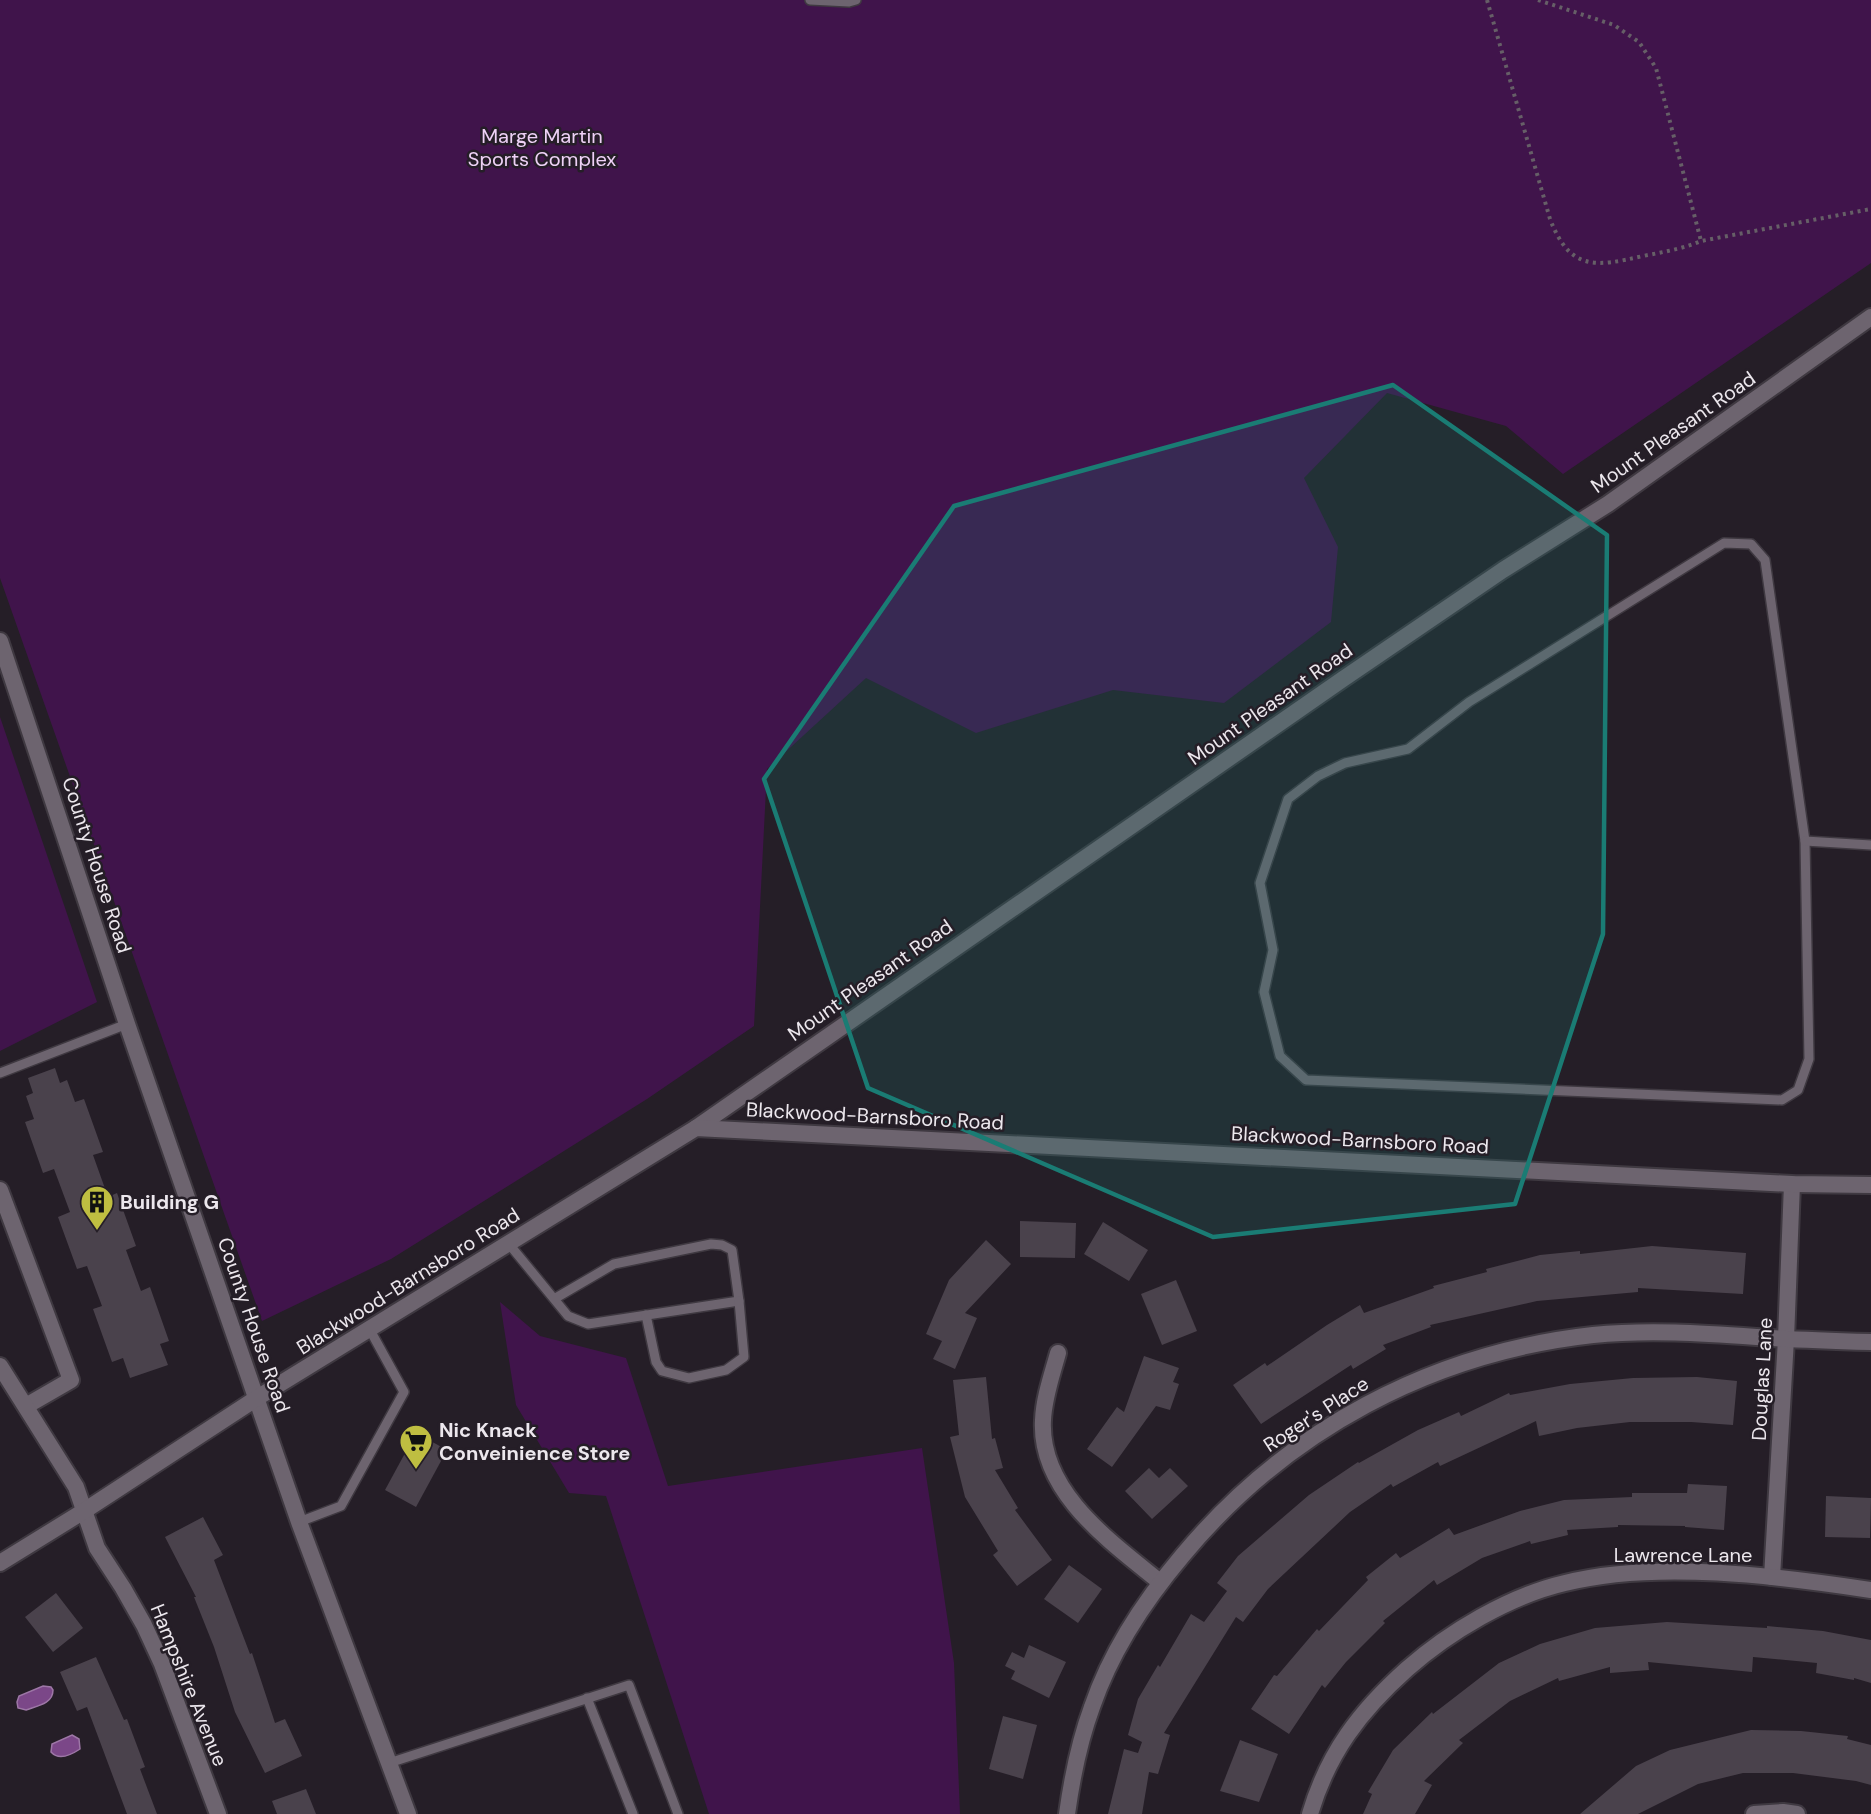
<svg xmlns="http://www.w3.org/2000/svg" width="1871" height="1814" font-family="'DM Sans',sans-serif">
<rect width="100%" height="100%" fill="#251e27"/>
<g fill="#40144b">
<path d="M0,0H1871V263L1563,474L1506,426L1387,393L1304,478L1338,547L1331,622L1224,703L1113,690L976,733L866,678L767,769L754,1026L647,1099L391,1259L262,1321L0,578Z"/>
<path d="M0,717L97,1002L0,1051Z"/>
<path d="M500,1302L540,1336L626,1358L668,1486L922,1448L954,1663L960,1814H709L606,1496L569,1493L516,1405Z"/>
</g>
<g fill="#7b4788" stroke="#9d77a6" stroke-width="1.5">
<path d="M43,1686L51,1687L53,1690C53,1704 37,1706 26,1710L18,1708L17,1702L19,1696Z"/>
<path d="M72,1735L79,1739L80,1749C71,1755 59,1761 51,1752L52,1744Z"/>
</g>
<g fill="#4a424c">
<path d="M55,1068L60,1083L67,1080L75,1102L84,1099L103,1152L93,1155L108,1197L117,1193L136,1246L126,1250L141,1291L150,1287L169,1341L160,1344L168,1365L130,1378L123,1358L112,1362L93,1309L102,1306L87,1266L77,1269L58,1217L70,1212L54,1169L43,1173L25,1122L34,1119L26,1096L33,1093L28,1078Z"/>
<path d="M1020,1221L1076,1223L1075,1258L1020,1257Z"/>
<path d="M1103,1222L1148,1250L1129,1281L1084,1254Z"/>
<path d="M986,1240L1011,1264L965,1313L977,1318L955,1369L933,1359L942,1341L926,1334L949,1280Z"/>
<path d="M1652,1246L1746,1253L1743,1294L1638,1288V1292L1537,1301L1430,1325L1431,1327L1383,1345L1386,1349L1353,1369L1351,1365L1261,1424L1233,1385L1265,1363L1267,1366L1327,1325L1360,1305L1364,1313L1434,1288L1433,1286L1487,1272L1486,1269L1540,1255L1580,1251V1254Z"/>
<path d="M1176,1280L1197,1331L1162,1345L1141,1294Z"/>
<path d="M1144,1356L1179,1368L1173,1382L1179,1384L1170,1410L1156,1406L1112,1467L1087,1449L1117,1407L1124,1412Z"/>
<path d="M986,1377L992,1439L995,1438L1003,1468L995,1470L1018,1508L1015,1510L1052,1560L1017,1586L993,1555L998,1551L965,1497L950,1437L959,1435L953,1380Z"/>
<path d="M1697,1377L1737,1381L1733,1425L1691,1422H1630L1577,1428L1539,1436L1536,1421L1440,1466L1438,1462L1393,1487L1391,1484L1350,1512L1268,1589L1243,1622L1236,1617L1164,1733L1170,1735L1158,1774L1149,1772L1142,1814H1108L1124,1749L1138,1753L1142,1742L1128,1735L1138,1699L1158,1665L1160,1667L1191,1614L1204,1622L1227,1591L1217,1583L1238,1556L1309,1495L1358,1462L1359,1463L1418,1430L1459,1412L1461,1416L1509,1393L1510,1395L1570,1384L1633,1378Z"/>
<path d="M416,1433L447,1450L416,1507L385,1490Z"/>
<path d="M1149,1468L1159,1478L1170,1468L1188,1486L1152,1519L1125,1491Z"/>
<path d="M1688,1484L1727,1486L1724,1530L1685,1527V1526L1618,1525V1527L1567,1530L1568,1535L1531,1544L1530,1541L1482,1558L1437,1585L1434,1580L1383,1621L1385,1623L1346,1662L1325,1688L1322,1685L1289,1734L1251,1709L1274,1675L1277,1676L1317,1629L1319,1631L1368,1580L1366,1577L1396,1553L1400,1558L1449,1528L1454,1535L1520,1511L1564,1500L1632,1497V1493H1687Z"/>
<path d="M1826,1496L1871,1498L1870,1538L1825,1537Z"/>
<path d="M203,1517L223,1555L214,1560L250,1654L252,1653L275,1723L285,1719L302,1756L265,1773L235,1712L214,1647L194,1597H196L165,1537Z"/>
<path d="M1069,1565L1102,1589L1078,1623L1044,1599Z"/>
<path d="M56,1593L83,1628L53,1652L25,1617Z"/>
<path d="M1667,1622L1767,1628V1626L1823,1631L1871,1640V1683L1854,1678V1680L1816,1673L1817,1663L1753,1657L1752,1672L1648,1662L1649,1670L1610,1673V1667L1559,1681L1558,1678L1510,1701L1459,1740L1463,1743L1424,1781L1432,1785L1415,1814H1363L1372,1794L1368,1792L1393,1750L1432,1712L1433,1714L1499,1663L1540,1644L1595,1628Z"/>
<path d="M1029,1645L1066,1662L1049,1698L1011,1679L1015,1671L1005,1666L1012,1652L1024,1658Z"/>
<path d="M96,1657L124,1720L127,1719L145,1767L140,1769L157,1814H127L87,1707L77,1711L60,1672Z"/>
<path d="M1003,1716L1037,1725L1023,1779L989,1769Z"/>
<path d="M1751,1730L1801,1731L1848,1736L1847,1739L1871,1745V1785L1856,1781L1793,1773H1743L1698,1784L1638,1814H1580L1636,1766L1670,1750Z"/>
<path d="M1240,1740L1278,1754L1259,1802L1220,1791Z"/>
<path d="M306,1789L316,1814H277L272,1801Z"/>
</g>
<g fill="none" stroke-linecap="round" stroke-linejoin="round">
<defs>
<g id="service">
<path d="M810,0L849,2L856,0"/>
<path d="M1724,543L1751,544L1765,560L1805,841L1809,1059L1798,1090L1782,1100L1306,1080L1280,1056L1264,992L1273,950L1260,883L1288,799L1318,776L1345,763L1408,749L1469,702Z"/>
<path d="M1805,841L1871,845"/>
<path d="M0,1073L127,1024"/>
<path d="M509,1244L568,1316L588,1324L739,1301L732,1250L722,1245L711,1244L614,1264L554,1299"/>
<path d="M646,1315L656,1362L662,1371L689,1378L726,1370L744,1357L739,1301"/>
<path d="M299,1522L341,1506L404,1392L370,1330"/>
<path d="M587,1698L633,1814"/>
<path d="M389,1763L629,1685L678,1814"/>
</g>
<g id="minor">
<path d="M0,1190L71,1380L26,1406"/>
<path d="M1058,1353C1052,1375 1044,1397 1043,1420C1039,1492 1111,1542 1160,1582"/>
<path d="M0,1366L76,1487L97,1548L123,1588L144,1625L162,1664L218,1814"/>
<path d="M1772,1577L1786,1339L1792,1184"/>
<path d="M1067,1814C1072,1778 1079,1742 1092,1707C1111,1651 1145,1600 1183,1555C1287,1430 1431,1353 1593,1335C1653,1329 1712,1334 1771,1338C1805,1340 1838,1341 1871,1342"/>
<path d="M1310,1814C1328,1753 1360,1711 1407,1669C1449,1632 1509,1596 1565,1583C1656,1560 1778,1576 1871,1590"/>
<path d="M1754,1814L1783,1812L1797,1814"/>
</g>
<path id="tertiary" d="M696,1128L1343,679L1503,570L1608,504L1871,317"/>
<g id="secondary">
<path d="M0,641L127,1024L299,1522L408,1814"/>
<path d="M0,1563L84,1511L257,1398L696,1128L1792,1184L1871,1185"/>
</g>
</defs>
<use href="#service" stroke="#3f3941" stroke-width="12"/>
<use href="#minor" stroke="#3f3941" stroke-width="20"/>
<use href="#tertiary" stroke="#3f3941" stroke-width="20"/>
<use href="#secondary" stroke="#3f3941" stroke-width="20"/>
<g stroke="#665f67" stroke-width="4" stroke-dasharray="3 4.5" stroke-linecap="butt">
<path d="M1487,0L1550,219C1570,271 1595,267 1643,256C1663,252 1682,249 1701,241L1871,209"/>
<path d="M1538,0L1614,25L1639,42L1656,68L1701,241"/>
</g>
<use href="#service" stroke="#6d646f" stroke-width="9"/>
<use href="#minor" stroke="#6d646f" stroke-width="16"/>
<use href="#tertiary" stroke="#6d646f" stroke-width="16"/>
<use href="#secondary" stroke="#6d646f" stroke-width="16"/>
</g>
<path fill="#1a7c74" fill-opacity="0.2" stroke="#1a7c74" stroke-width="4.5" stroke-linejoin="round" d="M1393,385L1607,535L1603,934L1515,1204L1213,1237L868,1088L764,779L954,506Z"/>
<defs>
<symbol id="building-pin" viewBox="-11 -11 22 30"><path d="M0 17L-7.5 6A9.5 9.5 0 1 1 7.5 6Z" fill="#bfbe41" stroke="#251e27"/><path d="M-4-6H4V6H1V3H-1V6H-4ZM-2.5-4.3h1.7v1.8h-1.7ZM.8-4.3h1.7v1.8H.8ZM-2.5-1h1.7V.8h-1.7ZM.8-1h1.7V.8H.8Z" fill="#111"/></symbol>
<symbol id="supermarket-pin" viewBox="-11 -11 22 30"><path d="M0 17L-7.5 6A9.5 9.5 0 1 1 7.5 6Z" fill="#bfbe41" stroke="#251e27"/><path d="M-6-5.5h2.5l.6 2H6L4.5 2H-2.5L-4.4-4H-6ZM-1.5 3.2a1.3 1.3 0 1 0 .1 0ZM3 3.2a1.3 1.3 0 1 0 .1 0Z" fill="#111"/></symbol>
</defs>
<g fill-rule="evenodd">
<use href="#building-pin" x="78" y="1183" width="38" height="52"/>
<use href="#supermarket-pin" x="397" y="1422" width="38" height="52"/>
</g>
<g text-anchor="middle" stroke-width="5" stroke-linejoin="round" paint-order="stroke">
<g font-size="20" fill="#eed1f6" stroke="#251e27">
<text x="542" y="143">Marge Martin<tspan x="542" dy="23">Sports Complex</tspan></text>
</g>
<g font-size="20" fill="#ece7ed" stroke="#251e27">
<text transform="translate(1673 432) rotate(-35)" y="7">Mount Pleasant Road</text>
<text transform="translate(1270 704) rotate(-35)" y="7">Mount Pleasant Road</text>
<text transform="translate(97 865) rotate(72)" y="7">County House Road</text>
<text transform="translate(870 980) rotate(-35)" y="7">Mount Pleasant Road</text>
<text transform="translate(875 1116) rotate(3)" y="7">Blackwood-Barnsboro Road</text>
<text transform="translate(1360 1140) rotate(3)" y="7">Blackwood-Barnsboro Road</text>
<text transform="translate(408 1281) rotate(-32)" y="7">Blackwood-Barnsboro Road</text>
<text transform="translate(254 1325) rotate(71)" y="7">County House Road</text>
<text transform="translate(1762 1379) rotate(-87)" y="7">Douglas Lane</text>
<text transform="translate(1316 1414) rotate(-33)" y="7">Roger's Place</text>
<text x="1683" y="1562">Lawrence Lane</text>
<text transform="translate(189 1685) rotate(68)" y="7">Hampshire Avenue</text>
</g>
<g font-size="20" font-weight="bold" fill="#ece7ed" stroke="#251e27" text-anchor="start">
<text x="120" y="1209">Building G</text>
<text x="439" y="1437">Nic Knack<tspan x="439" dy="23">Conveinience Store</tspan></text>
</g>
</g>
</svg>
